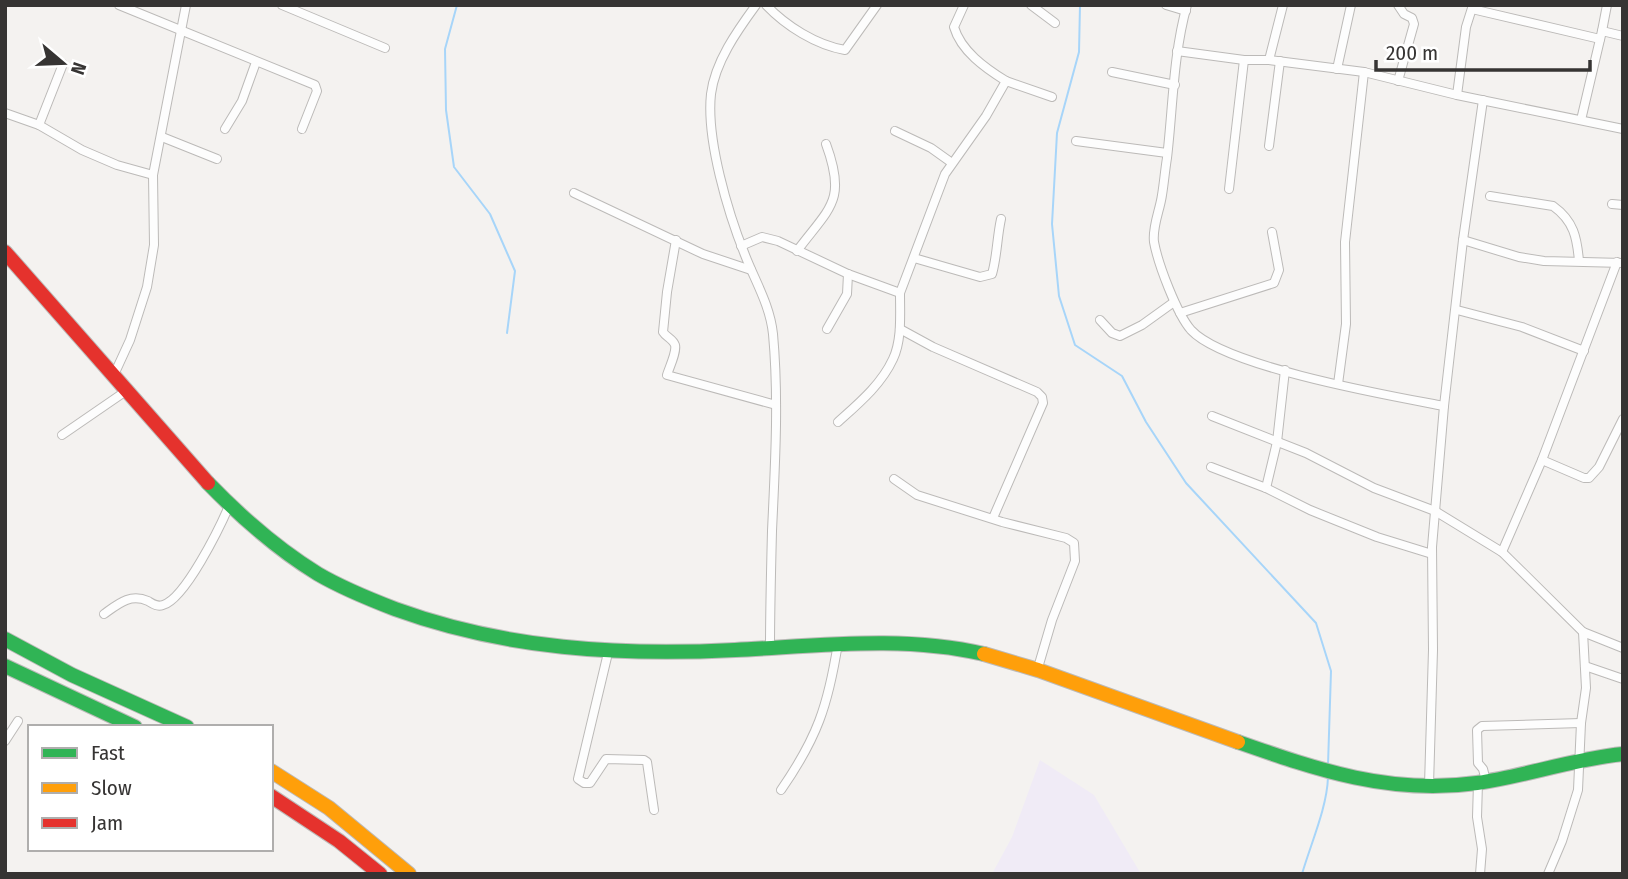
<svg xmlns="http://www.w3.org/2000/svg" width="1628" height="879" font-family="'Fira Sans Condensed',sans-serif">
<rect width="100%" height="100%" fill="#f4f2f0"/>
<path fill="#f0ebf6" d="M1040,760L1094,795L1141,874H992L1012,837Z"/>
<g fill="none" stroke-linecap="round" stroke-linejoin="round">
<g stroke="#a7d5f9" stroke-width="2">
<path d="M457,5L445,49L446,110L454,167L490,214L515,271L507,333"/>
<path d="M1080,5L1079,52L1057,133L1052,224L1059,296L1075,345L1122,376L1146,422L1186,483L1316,623L1331,671L1328,765"/>
<path d="M1302,874C1311,843 1327,808 1328,777"/>
</g>
<defs>
<g id="street">
<path d="M119,5L315,85L317,91L302,129"/>
<path d="M282,5L385,48"/>
<path d="M756,5C737,31 715,62 711,94C706,139 728,213 745,255C755,281 770,305 773,334C779,400 775,465 772,531C771,570 770,609 770,648"/>
<path d="M766,5C786,26 816,45 845,50L877,5"/>
<path d="M1031,5L1055,23"/>
<path d="M1166,5L1186,11"/>
<path d="M1187,5C1173,55 1173,107 1167,158C1165,170 1164,183 1162,195C1160,210 1152,227 1154,242C1158,264 1177,314 1191,330C1225,367 1391,396 1444,406"/>
<path d="M1472,9L1600,39"/>
<path d="M1602,31L1607,5"/>
<path d="M1177,51L1244,60H1269L1364,72L1457,95L1623,129"/>
<path d="M1269,60L1283,5"/>
<path d="M1337,69L1351,5"/>
<path d="M1112,72L1175,85"/>
<path d="M1006,81L1052,97"/>
<path d="M1398,81L1414,24L1412,18L1404,14L1398,5"/>
<path d="M1457,95L1466,27L1473,5"/>
<path d="M5,113L39,125L82,150L117,165L153,175"/>
<path d="M1581,120L1602,31L1623,36"/>
<path d="M39,125L63,64"/>
<path d="M225,129L242,101L256,62"/>
<path d="M895,131L931,148L952,163"/>
<path d="M162,137L217,159"/>
<path d="M1076,141L1167,153"/>
<path d="M1269,146L1280,61"/>
<path d="M1229,189L1244,60"/>
<path d="M574,193L703,254L751,270"/>
<path d="M1490,196L1553,206C1574,221 1577,238 1579,261"/>
<path d="M1612,204L1623,205"/>
<path d="M676,240L667,292L663,332C666,337 673,339 675,345C677,352 669,368 667,375L776,405"/>
<path d="M1463,240L1519,257L1544,261L1623,263"/>
<path d="M741,246L762,237L778,241L848,274L900,293L945,174L986,116L1006,81C985,68 961,51 954,27L964,5"/>
<path d="M797,251C830,207 847,201 826,144"/>
<path d="M914,258L980,277L992,274C997,257 997,237 1001,219"/>
<path d="M1457,310L1522,327L1584,351"/>
<path d="M1180,313L1274,283L1279,270L1272,232"/>
<path d="M1100,320L1112,333L1120,336L1142,325L1174,302"/>
<path d="M827,329L847,294L848,274"/>
<path d="M900,329L933,347L1037,392L1042,397L1043,403L993,518"/>
<path d="M113,377L130,340L147,287L154,245L153,175L186,5"/>
<path d="M1338,384L1346,324L1345,242L1364,72"/>
<path d="M1212,416L1306,453L1374,488L1435,511L1502,552L1583,632L1623,648"/>
<path d="M838,422C858,404 881,385 893,359C902,340 900,315 900,293"/>
<path d="M62,435L126,391"/>
<path d="M1542,460L1584,478H1589L1599,467L1623,419"/>
<path d="M1211,467L1266,488L1310,510L1377,537L1432,554"/>
<path d="M894,479L917,495L1002,522L1066,538L1074,543L1075,561L1052,620L1037,671"/>
<path d="M1266,488L1277,442L1285,370"/>
<path d="M1502,552L1542,460L1617,262"/>
<path d="M104,614C118,604 130,593 148,601C153,604 157,607 163,605C185,599 220,527 229,506"/>
<path d="M608,653L578,779L584,783H590L606,759L644,760L647,762L654,810"/>
<path d="M1585,666L1623,679"/>
<path d="M5,741L18,721"/>
<path d="M1486,781L1483,769L1478,763L1477,730L1482,726L1581,723"/>
<path d="M1478,783L1477,817L1482,849L1480,874"/>
<path d="M1429,785L1433,650L1432,547L1444,406L1463,240L1483,100"/>
<path d="M781,790C817,738 828,706 838,643"/>
<path d="M1548,874L1562,841L1578,790L1581,723L1586,688L1583,632"/>
</g>
<g id="fast">
<path d="M208,483C241,517 277,549 318,574C342,588 369,599 395,609C505,649 619,656 735,650C818,646 903,635 984,654"/>
<path d="M5,639L72,675L187,727"/>
<path d="M5,666L135,727"/>
<path d="M1238,742C1318,770 1390,795 1477,783C1526,776 1573,759 1623,754"/>
</g>
<g id="slow">
<path d="M984,654L1038,670L1238,742"/>
<path d="M271,771L329,808L409,874"/>
</g>
<g id="jam">
<path d="M5,252L208,483"/>
<path d="M271,796L339,841L380,874"/>
</g>
</defs>
<use href="#street" stroke="#bcbab8" stroke-width="10"/>
<use href="#fast" stroke="#bcbab8" stroke-width="16"/>
<use href="#slow" stroke="#bcbab8" stroke-width="16"/>
<use href="#jam" stroke="#bcbab8" stroke-width="16"/>
<use href="#street" stroke="#fdfdfd" stroke-width="8"/>
<use href="#fast" stroke="#30b455" stroke-width="14"/>
<use href="#slow" stroke="#ff9f0a" stroke-width="14"/>
<use href="#jam" stroke="#e5322d" stroke-width="14"/>
</g>
<rect width="1628" height="879" fill="none" stroke="#363433" stroke-width="14"/>
<rect x="28" y="725" width="245" height="126" fill="#ffffff" stroke="#afaead" stroke-width="2"/>
<rect x="42" y="748" width="35" height="10" fill="#30b455" stroke="#afaead" stroke-width="2"/>
<text x="91" y="760" font-size="21" fill="#363433">Fast</text>
<rect x="42" y="783" width="35" height="10" fill="#ff9f0a" stroke="#afaead" stroke-width="2"/>
<text x="91" y="795" font-size="21" fill="#363433">Slow</text>
<rect x="42" y="818" width="35" height="10" fill="#e5322d" stroke="#afaead" stroke-width="2"/>
<text x="91" y="830" font-size="21" fill="#363433">Jam</text>
<g transform="translate(63 63) rotate(109)" stroke="#ffffff" stroke-width="5" paint-order="stroke">
<path d="M0-5L12 26L0 18L-12 26Z" fill="#363433"/>
<text y="-10" font-size="19" font-weight="bold" text-anchor="middle" fill="#363433">N</text>
</g>
<path d="M1376 60v10h214v-10" fill="none" stroke="#363433" stroke-width="3.5"/>
<text x="1386" y="60" font-size="21" fill="#363433" stroke="#ffffff" stroke-width="5" paint-order="stroke">200 m</text>
</svg>
